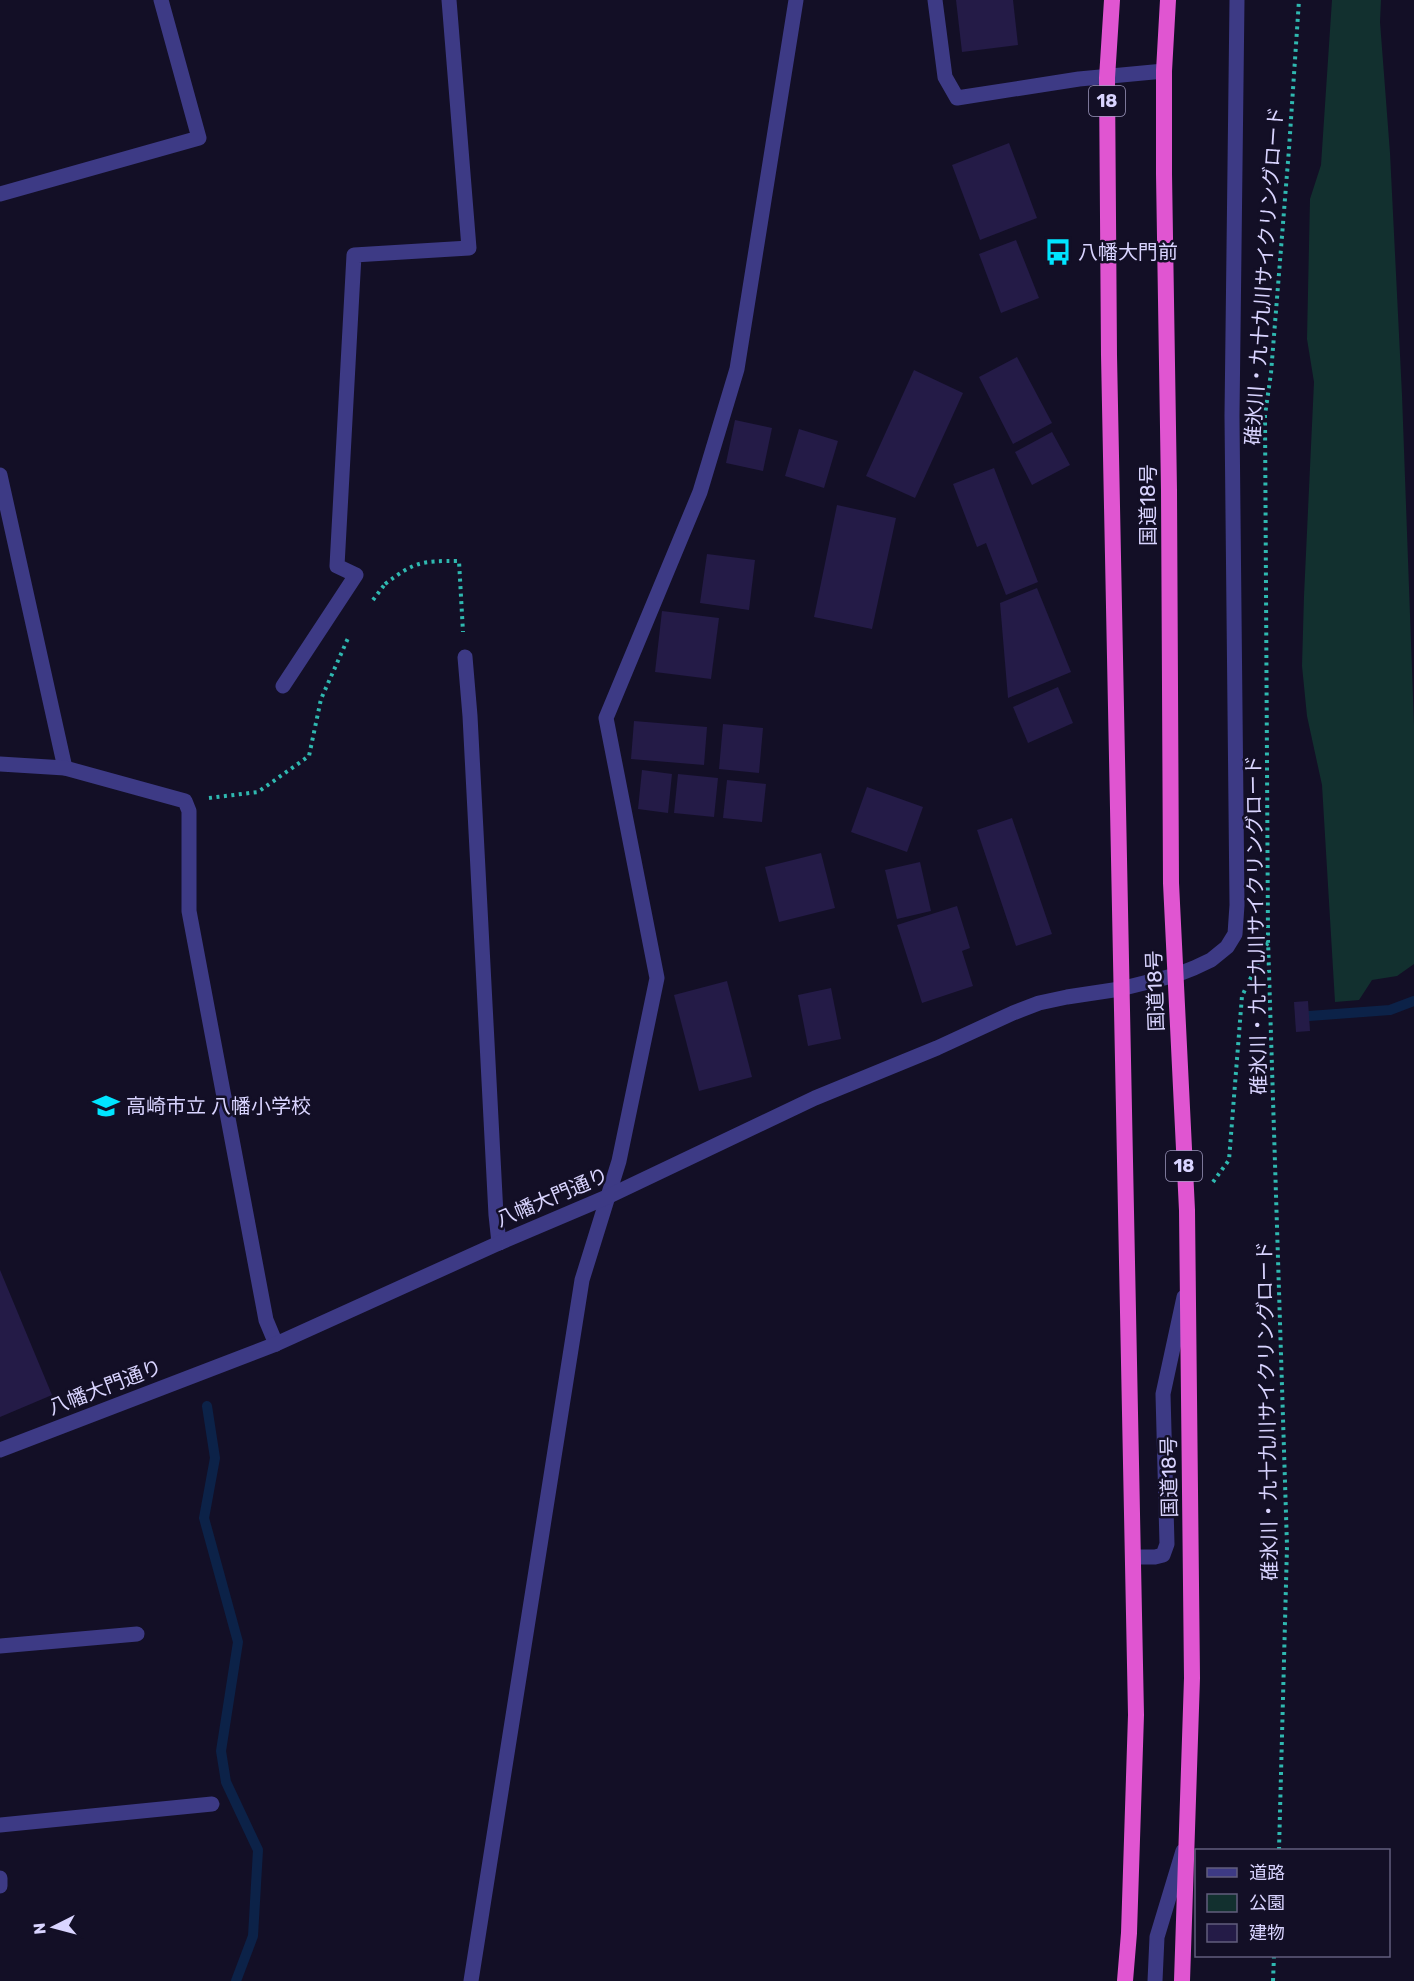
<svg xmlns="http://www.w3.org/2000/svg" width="1414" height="1981" font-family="Rubik,'Noto Sans JP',sans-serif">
<rect width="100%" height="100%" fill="#130f26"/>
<path fill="#12302f" d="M1332,0H1381L1380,22L1390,153L1402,395L1414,725V964L1397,976L1372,980L1359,1000L1335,1002L1322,785L1307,716L1302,666L1304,596L1314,382L1307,339L1310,199L1321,165Z"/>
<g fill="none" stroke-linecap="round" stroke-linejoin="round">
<g stroke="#0c2248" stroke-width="10">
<path d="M1309,1016L1390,1010L1414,1001"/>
<path d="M207,1406L215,1458L204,1518L238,1642L221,1751L226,1782L258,1850L253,1936L236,1981"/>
</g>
</g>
<g fill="#241b47">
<path d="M956,0H1013L1018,45L962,52Z"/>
<path d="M1009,143L1037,218L980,240L952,165Z"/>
<path d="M1016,240L1039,298L1001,313L979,254Z"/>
<path d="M1017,357L1052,423L1013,444L979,377Z"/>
<path d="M914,370L963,393L915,498L866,476Z"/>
<path d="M735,420L772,428L763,471L726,463Z"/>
<path d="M799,429L838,441L824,488L785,476Z"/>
<path d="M1052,432L1070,465L1032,485L1015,452Z"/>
<path d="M994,468L1038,582L1006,595L986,543L977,547L953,484Z"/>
<path d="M837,505L896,518L872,629L814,617Z"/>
<path d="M707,554L755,560L749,610L700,603Z"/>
<path d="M1037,588L1071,672L1008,698L1000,603Z"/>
<path d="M662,611L719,618L711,679L655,672Z"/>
<path d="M1058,687L1073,723L1028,743L1013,707Z"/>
<path d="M634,721L707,727L704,765L631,759Z"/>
<path d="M723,724L763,728L759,773L719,769Z"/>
<path d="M642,770L672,774L668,813L638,809Z"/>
<path d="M678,774L718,778L714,817L674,813Z"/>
<path d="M727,780L766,784L762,822L723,818Z"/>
<path d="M867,787L923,807L907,852L851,832Z"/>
<path d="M1012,818L1052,934L1016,946L977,830Z"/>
<path d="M821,853L835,908L779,922L765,867Z"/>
<path d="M920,862L931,911L897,919L885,870Z"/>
<path d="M957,906L970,948L962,951L973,986L922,1003L897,925Z"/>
<path d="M727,981L752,1077L699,1091L674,995Z"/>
<path d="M831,988L841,1039L808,1046L798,995Z"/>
<path d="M1308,1001L1310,1031L1296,1032L1294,1002Z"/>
<path d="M0,1270L52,1395L0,1417Z"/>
</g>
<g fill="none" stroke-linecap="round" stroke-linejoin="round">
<g stroke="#2fb8b0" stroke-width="4" stroke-dasharray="3 4.5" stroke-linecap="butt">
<path d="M385,584C416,561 421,561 459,561L463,632"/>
<path d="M373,600L385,584"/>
<path d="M209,798L258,792L309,756L321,699L349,636"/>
<path d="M1213,1182L1229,1160L1242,996L1268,942"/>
<path d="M1279,1850L1287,1546L1268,940L1265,415L1271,373L1289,149L1299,0"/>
<path d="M1273,1981L1274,1956"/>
</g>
<g stroke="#3d3a85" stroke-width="15">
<path d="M1133,1557H1155L1163,1555L1167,1544L1163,1394L1184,1297"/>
<path d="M0,1646L137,1634"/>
<path d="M0,1825L212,1804"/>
<path d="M1155,1981L1157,1937L1183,1851"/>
</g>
<g stroke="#3d3a85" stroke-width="15">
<path d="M935,0L945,77L957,98L1079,79L1164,71"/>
<path d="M0,194L199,138L161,0"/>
<path d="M0,475L65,768"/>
<path d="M465,657L470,716L496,1215L499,1243"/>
<path d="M283,686L356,575L337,566L354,255L469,248L449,0"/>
<path d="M0,764L65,768L185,801L189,811V911L266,1320L276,1344"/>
<path d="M0,1878V1886"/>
<path d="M471,1981L582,1280L619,1161L657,978L606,718L700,492L737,369L796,0"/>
</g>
<path stroke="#3d3a85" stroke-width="15" d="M0,1450L276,1344L499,1243L607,1197L815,1098L937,1048L1013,1013L1039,1003L1067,997L1120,989L1176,975L1194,968L1211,960L1227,947L1235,934L1237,905L1232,416L1237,0"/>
<g stroke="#e055d1" stroke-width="16">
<path d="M1112,0L1107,78L1109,355L1136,1715L1129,1933L1125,1981"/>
<path d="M1168,0L1164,71V174L1169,490L1171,883L1187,1210L1192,1678L1182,1981"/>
</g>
</g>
<defs>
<symbol id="bus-bare" viewBox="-9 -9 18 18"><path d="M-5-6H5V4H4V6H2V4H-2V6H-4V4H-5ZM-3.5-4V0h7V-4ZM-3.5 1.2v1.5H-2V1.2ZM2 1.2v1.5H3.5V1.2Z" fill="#00e5ff" stroke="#130f26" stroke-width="2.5" paint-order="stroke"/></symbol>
<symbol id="school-bare" viewBox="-9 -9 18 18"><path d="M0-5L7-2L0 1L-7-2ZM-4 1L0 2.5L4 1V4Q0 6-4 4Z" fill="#00e5ff" stroke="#130f26" stroke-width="2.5" paint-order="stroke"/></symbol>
</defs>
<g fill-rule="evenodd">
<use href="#bus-bare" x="1039" y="233" width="38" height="38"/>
<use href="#school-bare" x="87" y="1087" width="38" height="38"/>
</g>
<g text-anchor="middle" stroke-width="5" stroke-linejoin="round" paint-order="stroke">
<g fill="#130f26" stroke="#9e99be" stroke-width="1.5">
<rect x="1089" y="86" width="36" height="30" rx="4.5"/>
<rect x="1166" y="1151" width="36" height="30" rx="4.5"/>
</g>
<g font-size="18" font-weight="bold" fill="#d9d4ff">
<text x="1107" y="107">18</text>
<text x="1184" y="1172">18</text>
</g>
<g font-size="20" fill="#d9d4ff" stroke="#130f26" text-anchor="start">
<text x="1078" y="259">八幡大門前</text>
<text x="126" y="1113">高崎市立 八幡小学校</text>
</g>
<g font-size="20" fill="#d9d4ff" stroke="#130f26">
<text transform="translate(1264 276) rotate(-86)" y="7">碓氷川・九十九川サイクリングロード</text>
<text transform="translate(1148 505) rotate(-90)" y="7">国道18号</text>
<text transform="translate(1256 925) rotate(-91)" y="7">碓氷川・九十九川サイクリングロード</text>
<text transform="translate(1155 991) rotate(-92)" y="7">国道18号</text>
<text transform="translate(552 1197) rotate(-23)" y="7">八幡大門通り</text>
<text transform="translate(105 1387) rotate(-21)" y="7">八幡大門通り</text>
<text transform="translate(1267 1411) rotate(-91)" y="7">碓氷川・九十九川サイクリングロード</text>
<text transform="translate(1169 1477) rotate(-91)" y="7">国道18号</text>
</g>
</g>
<rect x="1195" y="1849" width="195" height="108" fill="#130f26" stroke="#625e7d" stroke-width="1.5"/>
<rect x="1207" y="1868" width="30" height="9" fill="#3d3a85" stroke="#625e7d" stroke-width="1.5"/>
<text x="1249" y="1879" font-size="18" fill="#d9d4ff">道路</text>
<rect x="1207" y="1894" width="30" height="18" fill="#12302f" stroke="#625e7d" stroke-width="1.5"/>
<text x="1249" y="1909" font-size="18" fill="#d9d4ff">公園</text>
<rect x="1207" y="1924" width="30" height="18" fill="#241b47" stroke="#625e7d" stroke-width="1.5"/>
<text x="1249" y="1939" font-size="18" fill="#d9d4ff">建物</text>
<g transform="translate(54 1927) rotate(264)" stroke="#130f26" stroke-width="4.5" paint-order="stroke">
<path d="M0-4.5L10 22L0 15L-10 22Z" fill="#d9d4ff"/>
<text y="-9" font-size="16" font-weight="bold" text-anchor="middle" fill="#d9d4ff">N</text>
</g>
</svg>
